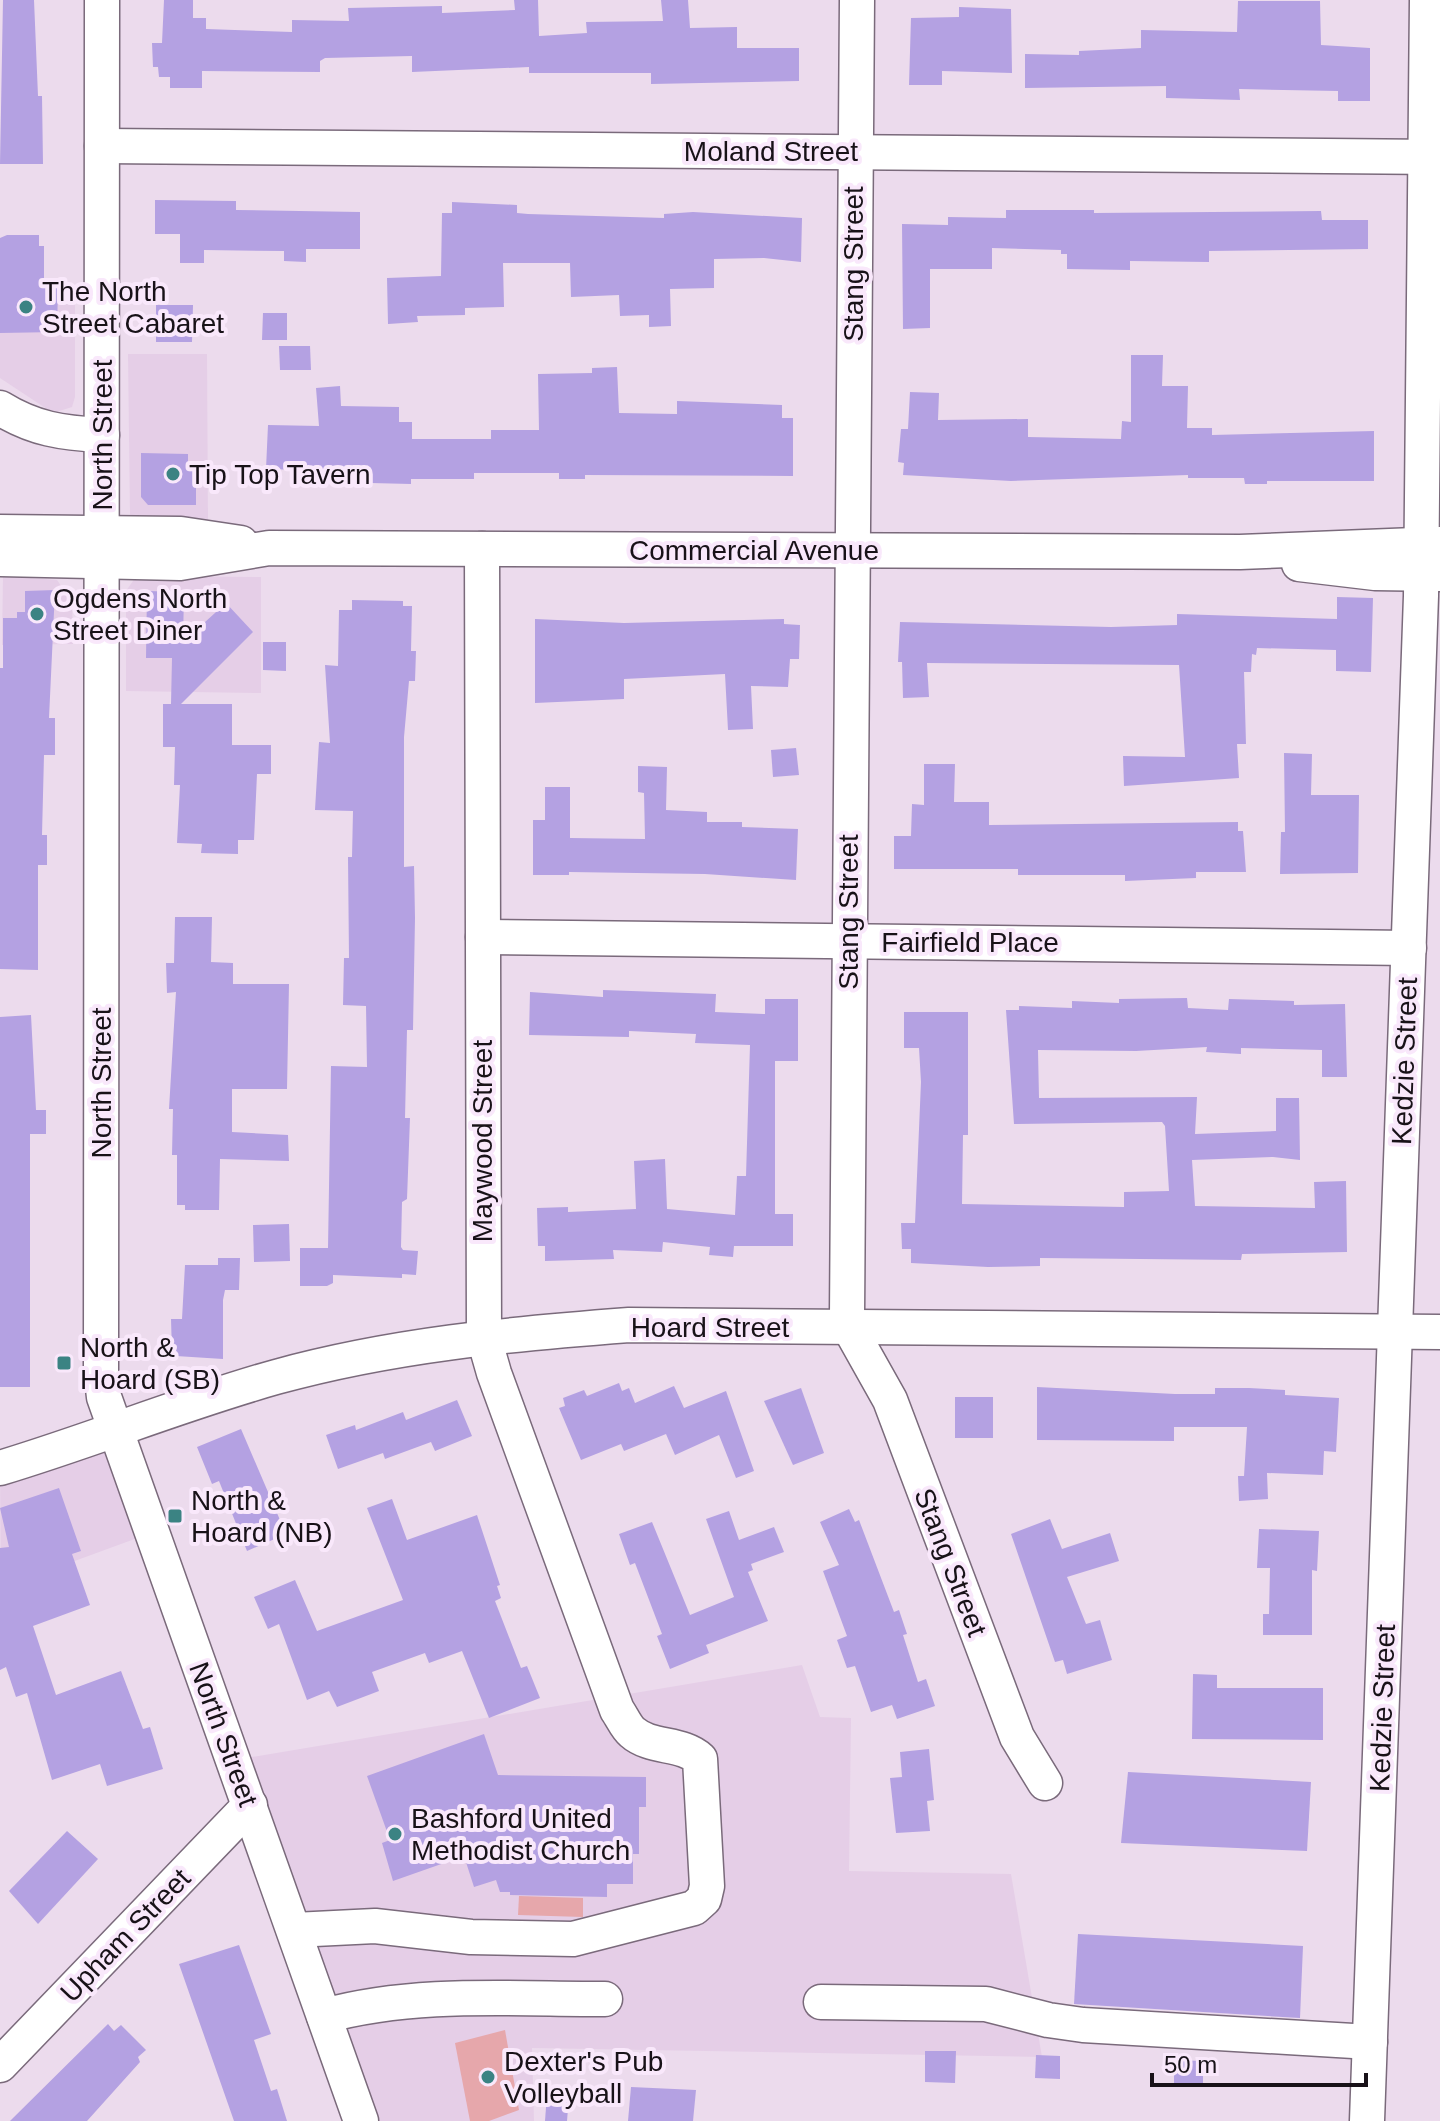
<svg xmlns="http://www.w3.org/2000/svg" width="1440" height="2121" font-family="Helvetica,sans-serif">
<rect width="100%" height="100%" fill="#ecdbed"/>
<g fill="#e5cee7">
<path d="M0,284L75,285V397L72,407L53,413L0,378Z"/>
<path d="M128,354H207L208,523L132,518L130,514Z"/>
<path d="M3,576L57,580L72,602L73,644L2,645Z"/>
<path d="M146,576L261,577V693L126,691V591L135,578Z"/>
<path d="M116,1430L151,1533L1,1588L0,1468Z"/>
<path d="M802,1665L820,1717L851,1718L849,1871L1011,1874L1042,2057L532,2048L534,2121H361L234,1760Z"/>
</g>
<g fill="#e6a7ab">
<path d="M519,1896L583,1898V1917L518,1915Z"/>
<path d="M505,2030L519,2110L489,2121H470L455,2043Z"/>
</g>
<g fill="#b4a1e2">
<path d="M3,0H34L38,96H42L43,164H0Z"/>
<path d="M164,0H193V18H206V29L292,32V20L349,21L348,8L442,6V13L515,10L514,0H538L539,36L587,33L586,22L663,21L661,0H688L690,28L737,27V48H799V81L651,84V73H529V67L412,72V56L325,58L320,61V72L202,71V88H170V77H159L158,67H153L152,43H162Z"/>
<path d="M1238,1H1320L1321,45L1370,48V101H1338V91L1239,89L1240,100L1166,98V86L1025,88V54L1079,55V51L1141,48V30L1237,32Z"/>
<path d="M959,7L1011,9L1012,73L942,71V85H909L911,18L959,17Z"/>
<path d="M155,200L236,201V210L360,212V249H306V262L284,261V251L204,250V263H180V234H155Z"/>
<path d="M452,202L517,205V213L528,214L664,218V214L693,212L802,218L801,262L764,258L714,259V288L670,289L671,326L649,327V315L620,316L619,295L571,297L570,263H503L504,307L465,308V315L417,316L418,322L388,324L387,278L441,276L442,213H452Z"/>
<path d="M1006,210H1094V213L1321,211L1322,220H1368V249L1209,251V262L1130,261V270L1067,269V254H1061V250L992,248V269H930V328L903,329L902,224L948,225V217L1006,218Z"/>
<path d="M7,235H39V246H44V287H58L57,332L0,333V238Z"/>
<path d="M156,305H193L192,342H156Z"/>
<path d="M263,313H287V340H262Z"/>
<path d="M279,346H310L311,370H280Z"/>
<path d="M1131,355H1163L1162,386H1188L1187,428H1212V435L1374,431V481H1267V484H1245L1244,478H1188V475L1011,481L903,475L904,463L898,462L901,429H908L910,392L939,393L938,420L1028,419V437L1121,439L1122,421L1131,422Z"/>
<path d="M617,367L619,413L677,414V401L782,405V418H793V476L585,475V479H559V473H474V479H411V484L371,483V480H333V471L266,469L268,425L319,426L316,388L340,386L341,406L399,407V422H412V439H491V430H539L538,374L592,373V368Z"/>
<path d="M141,453L188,454V464H196V505H148L141,497Z"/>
<path d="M55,590L49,718H55V755H44L42,835H47V865H38V970L0,969V668H3V618H17V612H25V591Z"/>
<path d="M147,591L184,592L183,642L226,603L253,632L181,704H232V745H271V774H257L254,840H238V854L201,853L202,844L177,843L180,785H174L175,747H163V704H171L172,658H146Z"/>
<path d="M1337,597L1373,598L1371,672L1336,671V650L1257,648L1256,655L1252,654L1251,672H1244L1246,744H1237L1239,778L1124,786L1123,756L1185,757L1179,665L927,663L929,697L903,698L902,662H898L900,622L1111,627L1177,625V614L1337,619Z"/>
<path d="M352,600L403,601V606H412L411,651H416L415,681H409L404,737V867L414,866L415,918L413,1030H407L405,1118H410L407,1199L402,1202L401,1247L403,1250L418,1251L416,1275L402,1274V1278L333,1275V1283L327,1286H300V1248H328L331,1066L367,1067L366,1006L343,1005L344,958H349L348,857H352L353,811L315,810L319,742L330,743L325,665L338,666L339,610H352Z"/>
<path d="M535,619L624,623L784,619V624L800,625L799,659H790L788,687L751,686L753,729L728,730L725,674L624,679V699L535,703Z"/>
<path d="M263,642H286V671L263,670Z"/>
<path d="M796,748L799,775L773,777L771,750Z"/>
<path d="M1284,753L1312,754L1311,795H1359L1358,873L1280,874L1281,832H1285Z"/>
<path d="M924,764H955L954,802H989V825L1238,822V831H1243L1246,872H1196V878L1125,881V875H1018V869H894V836H911L912,804L924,805Z"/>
<path d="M638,766L667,767L666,810L707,812V822H742V827L798,829L796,880L705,874L569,872V875H533V820H545V787H570V838L645,839L644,793L638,792Z"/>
<path d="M175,917H212L211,962L233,963V984H289L287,1089H232V1132L288,1135L289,1161L220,1159L219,1210H185V1205H177V1155H172L173,1109H169L176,992L167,993L166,963H174Z"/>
<path d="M603,990L716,994L715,1012L765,1014V999H798V1061H775V1214H793V1246H734L733,1257L709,1255L710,1247L663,1242L662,1252L613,1250L614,1259L545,1261V1246H538L537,1208L568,1207V1212L636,1209L634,1161L665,1159L667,1209L735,1215L737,1176H746L750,1045L695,1043L696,1034L629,1031V1037L529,1035L530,992L603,997Z"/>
<path d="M1187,998L1188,1008L1228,1010L1229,999L1294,1001V1005L1345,1004L1347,1077H1322V1050L1241,1048V1054L1206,1052L1207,1047L1136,1051L1038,1050L1039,1098L1197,1097L1195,1134L1276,1131V1098H1299L1300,1160L1273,1157L1192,1160L1195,1206L1315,1208L1314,1182L1346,1181L1347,1252L1242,1254L1241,1260L1040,1258V1266L988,1267L911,1263V1249H902L901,1223H915L921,1082L919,1048H904V1012H968V1135H963L962,1204L1124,1207V1192L1169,1191L1165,1126L1162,1122L1014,1124L1006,1010H1019V1006L1072,1008V1001L1119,1003V999Z"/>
<path d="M31,1015L36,1110H46V1134H30V1387H0V1017Z"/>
<path d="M289,1224L290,1261L254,1262L253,1225Z"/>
<path d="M218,1258H240L239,1290H225L223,1300V1359L176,1356L172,1352L171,1319H182L185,1265H218Z"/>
<path d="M619,1383L622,1391L629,1388L635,1403L674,1386L684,1408L726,1391L754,1471L736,1478L719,1435L675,1455L666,1434L624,1451L621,1444L581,1460L559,1408L565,1406L563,1398L584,1390L587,1396Z"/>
<path d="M1037,1387L1175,1394H1215V1388H1249L1285,1390V1395L1339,1398L1336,1452L1324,1451L1323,1475L1267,1473L1268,1499L1239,1501L1238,1476H1244L1247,1427H1174V1441L1037,1440Z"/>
<path d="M801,1388L824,1453L793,1465L764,1401Z"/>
<rect x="955" y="1397" width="38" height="41"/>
<path d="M457,1400L472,1436L435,1451L431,1442L385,1459L383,1453L338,1469L326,1435L355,1425L356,1430L403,1412L406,1420Z"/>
<path d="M241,1429L286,1534L247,1551L219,1481L212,1484L197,1447Z"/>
<path d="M59,1488L81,1551L72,1554L90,1605L33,1626L56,1695L121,1671L143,1729L150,1727L163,1769L107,1786L100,1764L52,1780L27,1693L16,1697L6,1667L0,1670V1548L9,1547L0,1508Z"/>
<path d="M392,1499L407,1540L477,1515L500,1585L497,1586L501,1598L495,1601L521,1668L527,1666L540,1698L489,1718L462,1651L429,1663L425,1653L372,1672L379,1691L337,1707L329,1691L307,1700L279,1624L268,1629L254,1597L295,1580L317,1631L403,1600L367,1508Z"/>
<path d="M849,1509L855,1522L859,1520L894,1612L899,1610L907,1634L903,1635L918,1682L926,1679L935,1706L897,1719L892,1705L871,1712L855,1666L847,1668L837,1640L847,1636L823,1571L839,1565L820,1522Z"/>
<path d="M729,1511L739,1540L774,1527L784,1552L751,1564L753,1570L748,1572L768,1621L706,1645L709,1653L670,1669L657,1636L662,1634L635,1563L630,1565L619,1534L652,1522L690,1615L734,1597L706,1519Z"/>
<path d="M1050,1519L1062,1549L1110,1533L1119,1561L1067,1577L1086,1624L1100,1620L1112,1660L1067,1674L1063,1660L1055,1662L1011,1534Z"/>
<path d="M1259,1529L1319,1531L1317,1571L1312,1570V1635H1263V1614H1269L1270,1568H1257Z"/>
<path d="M1193,1674L1217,1675V1688H1323V1740L1192,1739Z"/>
<path d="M484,1734L498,1775L646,1777V1807H639V1854H633V1884H607V1897L510,1895V1892H500L496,1880L474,1887L464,1856L393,1881L382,1843L390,1840L367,1776Z"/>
<path d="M929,1749L934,1800L927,1801L930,1831L896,1833L890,1778L902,1777L900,1752Z"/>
<path d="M1128,1772L1311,1782L1307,1851L1121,1843Z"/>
<path d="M67,1831L98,1859L38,1924L9,1891Z"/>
<path d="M1078,1934L1303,1946L1300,2018L1074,2004Z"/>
<path d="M239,1945L271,2034L254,2040L271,2091L277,2089L287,2121H234L179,1964Z"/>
<path d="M108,2024L114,2031L121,2025L146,2050L138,2057L140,2062L87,2121H10Z"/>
<path d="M925,2051H956L955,2083L925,2082Z"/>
<path d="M1036,2055L1060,2056V2079L1035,2078Z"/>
<path d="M1174,2060L1203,2061V2086H1174Z"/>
<path d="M631,2087L696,2090L693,2121H628Z"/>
<path d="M547,2094L569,2096L567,2121H545Z"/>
</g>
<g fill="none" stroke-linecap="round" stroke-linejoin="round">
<defs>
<g id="minor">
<path d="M102,0L101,1371L104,1397L361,2121"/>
<path d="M857,0L847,1316L849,1327L890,1400L1017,1737L1045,1783"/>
<path d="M102,146L1440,157"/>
<path d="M0,408C34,429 62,433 102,435"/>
<path d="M0,532L181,534L241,543"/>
<path d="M0,559L180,563L269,548L1240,552L1440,544"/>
<path d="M1299,564L1375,573L1440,574"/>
<path d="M483,937L1409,948"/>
<path d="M0,1468C93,1440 183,1403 276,1377C392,1345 510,1334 629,1325L1440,1332"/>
<path d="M294,1930L375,1926L471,1937L573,1939L694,1908L704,1899L707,1886L700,1759C682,1742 651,1749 632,1732C626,1727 622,1717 617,1710L494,1373L484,1338L482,549"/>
<path d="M821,2002L986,2004L1048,2020L1083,2025L1370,2042"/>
<path d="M324,2016C415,1991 511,1999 605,1999"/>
<path d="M0,2065L250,1805"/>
<path d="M1367,2121L1421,596L1427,0"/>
</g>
</defs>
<use href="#minor" stroke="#7a6a7b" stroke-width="37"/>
<use href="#minor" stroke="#fff" stroke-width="34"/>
</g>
<g fill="#3b8383" stroke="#f9e8fb" stroke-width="3">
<circle cx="26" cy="307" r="8"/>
<circle cx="173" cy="474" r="8"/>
<circle cx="37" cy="614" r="8"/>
<rect x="56" y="1355" width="16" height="16" rx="4"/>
<rect x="167" y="1508" width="16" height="16" rx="4"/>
<circle cx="395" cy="1834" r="8"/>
<circle cx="488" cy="2077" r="8"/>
</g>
<g text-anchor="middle" stroke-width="8" stroke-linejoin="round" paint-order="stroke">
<g font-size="28" fill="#181218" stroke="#f9e8fb">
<text x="771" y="161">Moland Street</text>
<text transform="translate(853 264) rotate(-90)" y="10">Stang Street</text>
<text transform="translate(102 435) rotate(-90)" y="10">North Street</text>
<text x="754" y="560">Commercial Avenue</text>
<text transform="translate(848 912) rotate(-90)" y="10">Stang Street</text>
<text x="970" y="952">Fairfield Place</text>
<text transform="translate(1404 1061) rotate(-88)" y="10">Kedzie Street</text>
<text transform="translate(101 1083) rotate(-90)" y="10">North Street</text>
<text transform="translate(482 1141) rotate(-90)" y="10">Maywood Street</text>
<text x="710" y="1337">Hoard Street</text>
<text transform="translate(951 1562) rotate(69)" y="10">Stang Street</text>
<text transform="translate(1382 1708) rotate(-88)" y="10">Kedzie Street</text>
<text transform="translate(224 1734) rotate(70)" y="10">North Street</text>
<text transform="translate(125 1935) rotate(-46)" y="10">Upham Street</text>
</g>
<g font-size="28" fill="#181218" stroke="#f9e8fb" text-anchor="start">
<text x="42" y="301">The North<tspan x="42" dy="32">Street Cabaret</tspan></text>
<text x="189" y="484">Tip Top Tavern</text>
<text x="53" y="608">Ogdens North<tspan x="53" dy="32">Street Diner</tspan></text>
<text x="80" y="1357">North &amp;<tspan x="80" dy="32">Hoard (SB)</tspan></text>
<text x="191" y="1510">North &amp;<tspan x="191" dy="32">Hoard (NB)</tspan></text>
<text x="411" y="1828">Bashford United<tspan x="411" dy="32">Methodist Church</tspan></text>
<text x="504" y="2071">Dexter's Pub<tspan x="504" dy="32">Volleyball</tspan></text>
</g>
</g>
<path d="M1152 2073v12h214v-12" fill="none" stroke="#181218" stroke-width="4"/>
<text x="1164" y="2073" font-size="24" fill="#181218" stroke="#f9e8fb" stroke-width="6" paint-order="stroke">50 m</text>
</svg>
